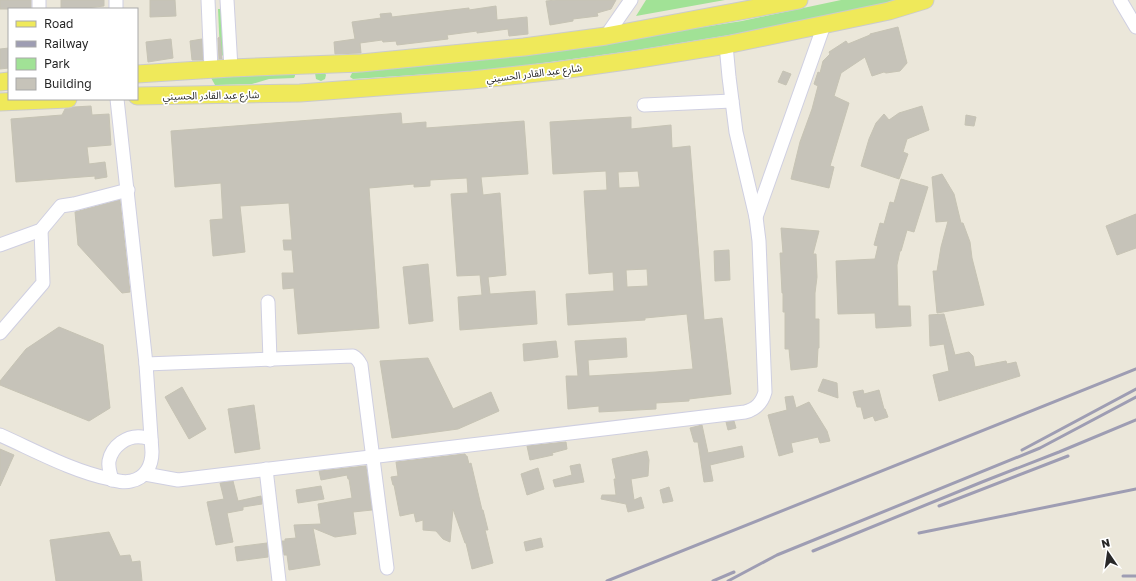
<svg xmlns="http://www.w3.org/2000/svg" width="1136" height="581" font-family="'Golos Text','Noto Sans Arabic',sans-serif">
<rect width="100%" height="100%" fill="#ebe7da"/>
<g fill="#a1e296">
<path d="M646,0H725L636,16Z"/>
<path d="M841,0H901L748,32L631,51L491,70L353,79L350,77L352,73L378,70L389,65L594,44L742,21Z"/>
<path d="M218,9H225L226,55L223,56L220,53Z"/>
<path d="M324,71L326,75L325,79L321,81L316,79L315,73Z"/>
<path d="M295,74V76L294,78L269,79L252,84L215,85L210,76Z"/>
</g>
<g fill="#c6c3b9" stroke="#c6c3b4" fill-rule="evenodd">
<rect x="0" y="0" width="31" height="9"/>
<path d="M61,0H104V6L78,9H61Z"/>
<path d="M150,0H175L176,16L150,17Z"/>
<path d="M556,0H616L611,9L597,13L598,16L573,19V21L550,25L546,1Z"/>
<path d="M496,6L497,20L527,17L528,34L509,36L508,29L477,33V31L447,35L448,39L397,45L396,41L383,42L382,40L360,43L361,53L335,54L334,42L355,39L352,22L381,18L380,14L391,13L392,17L469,8V10Z"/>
<path d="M898,27L907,63L900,71L886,73L884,72L872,76L865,57L841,73L834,96L849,103L830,166L834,167L829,188L791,179L800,142L812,109L818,86L814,84L818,72L820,73L823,61L830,54L829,52L846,41L848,44L870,35V34Z"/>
<path d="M220,37L222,59H219L218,38Z"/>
<path d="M171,39L173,58L148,62L146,42Z"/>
<path d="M202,39L203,60H192L190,41Z"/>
<path d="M9,48V68L0,69V49Z"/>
<path d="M783,71L791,74L786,85L778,82Z"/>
<path d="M91,106L92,115L109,114L111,145L87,147L89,164L105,162L107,177L95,179V176L16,182L11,119L62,115L65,109L74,107Z"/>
<path d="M922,106L929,130L907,139L903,152L908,154L899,179L861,166L869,139L876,123L884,114L889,120L899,113Z"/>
<path d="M401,113L402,124L426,122V128L524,121L528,174L481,177L483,195L500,193L506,275L488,277L490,294L535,291L537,324L460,330L458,297L482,295L480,275L457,276L451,194L468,193L467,178L430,180V186L414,187V184L369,188L379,328L298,334L294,288L283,289L282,273H294L292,250H284L283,240H292L289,203L240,206L245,252L213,256L210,220L223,219L221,183L175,187L171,131Z"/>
<path d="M966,115L976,117L974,126L965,125Z"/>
<path d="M631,117V129L671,125L672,148L690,146L704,320L722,318L731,394L689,399V401L656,403V409L599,412V406L568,409L566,376H578L575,341L626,338L627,357L588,360L589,376L656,372L693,369L687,314L645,318V320L568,325L566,294L614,291L613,272L589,274L584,191L607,190L606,171L553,174L550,122ZM638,171L640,187L619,188L618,172ZM647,269L648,286L627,287L626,270Z"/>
<path d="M942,174L954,194L961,223H963L970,242L972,258L984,305L937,313L933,271H937L941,247L948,221L936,222L932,177Z"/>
<path d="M901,179L928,187L914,232L907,230L901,251H900L897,265L898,306H910L911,326L876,328L875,313L838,314L836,261L875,259L878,246L874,245L880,223L884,224L890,202L894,203Z"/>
<path d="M120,200L130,292L122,293L78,245L75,212Z"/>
<path d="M1136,214V248L1117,255L1106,226Z"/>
<path d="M781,228L819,231L813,254H816L817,277L815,293V319H819V348H818L817,367L791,370L789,349H785V312H783V293H782L780,253H783Z"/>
<path d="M729,250L730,280L715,281L714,251Z"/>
<path d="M428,264L433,321L409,324L403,267Z"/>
<path d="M944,314L955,355L969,352L973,356L975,367L1006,361L1007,364L1016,362L1020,376L939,401L933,375L949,371L944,344L930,346L929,315Z"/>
<path d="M59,327L103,345L110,408L89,421L0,385V381L26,349Z"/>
<path d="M556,341L558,357L524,361L523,344Z"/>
<path d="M428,358L453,409L491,392L499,411L458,429L392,438L380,361Z"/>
<path d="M823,379L837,383L838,398L818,391Z"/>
<path d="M182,387L206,429L189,439L165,397Z"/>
<path d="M863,390L864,394L879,390L884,409H885L888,417L875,421L873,416L864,419L861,407H857L853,392Z"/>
<path d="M793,396L796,408L809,402L827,431L830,441L820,443L818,437L791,443L793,452L779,456L768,415L787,410L785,397Z"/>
<path d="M254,405L260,449L235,453L228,409Z"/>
<path d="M734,421L736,428L728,430L726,422Z"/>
<path d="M702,425L708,453L742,446L744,457L710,465L713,481L704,482L698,442H694L690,428Z"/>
<path d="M566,442L567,449L552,453L553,455L530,460L527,446Z"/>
<path d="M0,449L14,455L0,486Z"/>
<path d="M647,451L649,460L648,476L631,479L634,500L641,497L644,508L628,512L626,504L601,499L602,495H616L614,479H616L612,459Z"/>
<path d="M465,454L466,456H467L469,464L471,463L482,510H483L488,530H485L493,563L472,569L466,543H465L453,509L450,542L443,539L436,531L423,530V520L416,522L414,513L400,516L394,485H393L391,477L398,476L396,462Z"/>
<path d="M580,464L584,482L555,487L553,480L572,475L570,466Z"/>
<path d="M366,466L372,510L353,512L356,534L335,537L313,528L320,565L289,570L287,555H284L282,541H285V539L296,538L294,525L321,524L318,504L352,498L349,479H348L347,475L321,480L319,471Z"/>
<path d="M538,468L544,489L527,495L521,474Z"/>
<path d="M233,481L238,501L261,496L262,504L243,507V510L227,513L233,542L216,545L207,502L224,499L220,483Z"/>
<path d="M321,486L324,499L298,503L296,490Z"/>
<path d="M669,487L673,501L663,503L660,490Z"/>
<path d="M109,532L120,556L130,555L132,562L140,561L142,581H56L50,540Z"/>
<path d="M541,538L543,547L526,551L524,542Z"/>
<path d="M267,543L268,557L237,561L235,547Z"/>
</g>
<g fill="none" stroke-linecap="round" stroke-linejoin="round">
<defs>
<g id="minor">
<path d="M39,0V9"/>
<path d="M116,0V9"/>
<path d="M208,0L211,69"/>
<path d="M227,0L231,68"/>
<path d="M1120,0L1136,27"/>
<path d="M606,36L631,0"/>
<path d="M644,105L732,101"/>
<path d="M756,217L824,25"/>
<path d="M0,245L41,230L61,206L74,204L128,190"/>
<path d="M268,302L270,360"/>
<path d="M0,333L43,283L41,230"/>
<path d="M146,364L353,356C357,358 359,361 361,365L387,568"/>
<path d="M0,435C36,451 72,471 110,479C117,481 124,483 131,481C146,478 152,465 152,452L146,364L117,99"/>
<path d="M266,469L279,581"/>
<path d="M145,474L178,480L745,412C756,409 762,403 765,392L759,241L756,217L736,132L729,77L726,45"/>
<path d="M112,480C110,473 108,467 109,461C112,446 127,435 142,437C145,437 149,439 151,440"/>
</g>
<g id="major">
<path d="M137,74L231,68L361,63L524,47L606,36L799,0"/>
<path d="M0,82L9,81"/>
<path d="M137,96L300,93L472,80L555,71L633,60L726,45L889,11L925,0"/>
<path d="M0,102L68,99"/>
</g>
</defs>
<use href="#minor" stroke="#cfcfe1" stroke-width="15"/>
<use href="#major" stroke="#cbcbcb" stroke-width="19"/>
<use href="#minor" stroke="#fff" stroke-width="13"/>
<use href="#major" stroke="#efe95a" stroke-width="17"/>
<g stroke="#9e9db3" stroke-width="3">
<path d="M1022,450L1136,389"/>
<path d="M939,506L1068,456"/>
<path d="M919,533L1136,489"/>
<path d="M813,551L982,482L1059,452L1136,420"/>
<path d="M1123,576H1136"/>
<path d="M607,581L1136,369"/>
<path d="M713,581L734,572"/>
<path d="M728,581L777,555L1040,448L1136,397"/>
</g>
</g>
<g text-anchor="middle" stroke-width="3.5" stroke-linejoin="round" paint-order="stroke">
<g font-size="10" fill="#282828" stroke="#fff">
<text transform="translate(534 73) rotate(-7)" y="4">شارع عبد القادر الحسيني</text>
<text transform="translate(211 95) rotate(-1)" y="4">شارع عبد القادر الحسيني</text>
</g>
</g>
<rect x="8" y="8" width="130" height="92" fill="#ffffff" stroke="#a9a9a9"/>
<rect x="16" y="21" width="20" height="6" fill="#efe95a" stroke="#a9a9a9"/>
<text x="44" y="28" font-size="12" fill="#282828">Road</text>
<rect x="16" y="41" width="20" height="6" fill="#9e9db3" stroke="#a9a9a9"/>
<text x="44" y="48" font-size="12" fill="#282828">Railway</text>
<rect x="16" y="58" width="20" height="12" fill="#a1e296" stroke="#a9a9a9"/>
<text x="44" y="68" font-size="12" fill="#282828">Park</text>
<rect x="16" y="78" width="20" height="12" fill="#c6c3b9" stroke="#a9a9a9"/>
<text x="44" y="88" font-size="12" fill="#282828">Building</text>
<g transform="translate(1108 553) rotate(347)" stroke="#ffffff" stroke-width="3" paint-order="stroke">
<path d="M0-3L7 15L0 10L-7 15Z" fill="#282828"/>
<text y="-6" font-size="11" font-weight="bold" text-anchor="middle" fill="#282828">N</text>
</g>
</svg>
